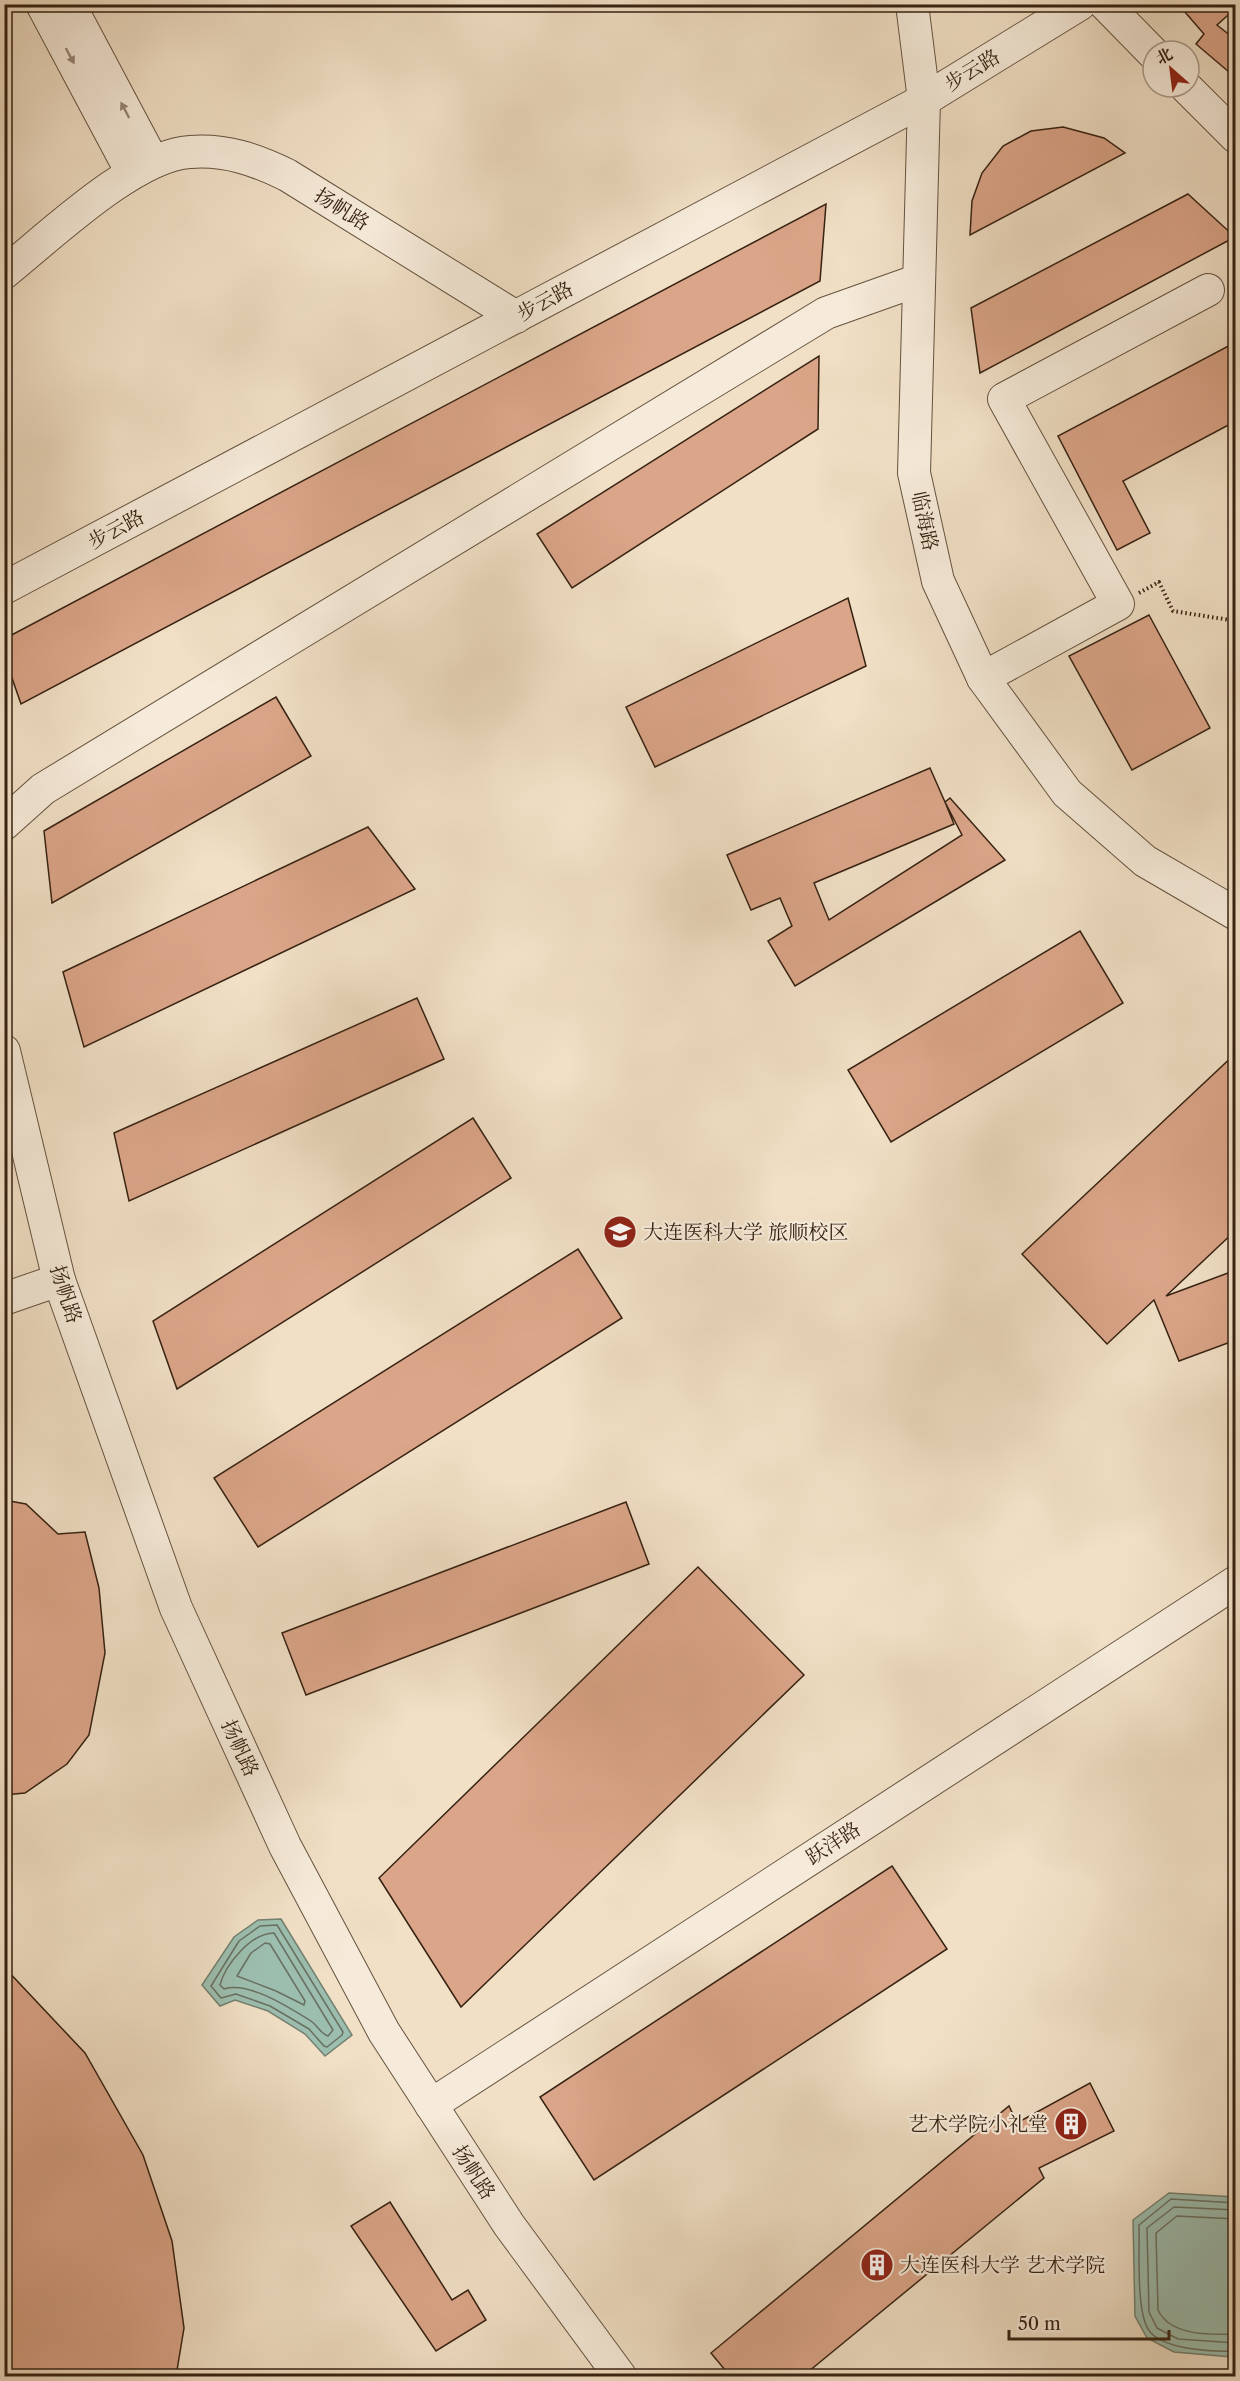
<svg xmlns="http://www.w3.org/2000/svg" width="1240" height="2381" font-family="'Libre Caslon Text','Noto Serif SC',serif">
<rect width="100%" height="100%" fill="#f1e0c6"/>
<filter id="stains"><feTurbulence type="fractalNoise" baseFrequency=".00333" numOctaves="4"/><feColorMatrix values="0 0 0 0 .2 0 0 0 0 .09 0 0 0 0 .02 0 0 0 .5 -.17"/></filter>
<radialGradient id="worn" r=".72"><stop offset=".6" stop-color="#630" stop-opacity="0"/><stop offset="1" stop-color="#630" stop-opacity=".3"/></radialGradient>
<g fill="#9cbeaf" stroke="#738070" stroke-width="1.5">
<path d="M281,1919L352,2035L325,2056L305,2034L268,2011L235,2000L220,2006L202,1985L234,1937L258,1920Z"/>
<path d="M1169,2193L1235,2197L1236,2356L1232,2357L1174,2352L1147,2338L1135,2316L1133,2220Z"/>
</g>
<g fill="none" stroke-linecap="round" stroke-linejoin="round">
<g stroke="#697060" stroke-width="1.5">
<path d="M277,1925L343,2032L342,2035L327,2047L324,2046L309,2029L270,2006L236,1994L221,1998L211,1986L239,1941L260,1926Z"/>
<path d="M274,1933L333,2030L328,2036C321,2034 318,2026 311,2021C290,2008 249,1981 224,1989L220,1985C225,1965 251,1933 274,1933Z"/>
<path d="M265,1943L270,1944L305,2001L304,2005L276,1991L237,1976L251,1953Z"/>
<path d="M1236,2203L1171,2199L1139,2225C1140,2249 1135,2317 1151,2333C1167,2350 1214,2352 1236,2351"/>
<path d="M1236,2210L1174,2207L1147,2228L1149,2312L1157,2328L1178,2339L1236,2343"/>
<path d="M1236,2219L1177,2216L1156,2233L1158,2310C1170,2336 1210,2335 1236,2334"/>
</g>
</g>
<g fill="#dba589" stroke="#362212" stroke-width="1.5" fill-rule="evenodd">
<path d="M1178,4H1236V8L1217,25L1236,40V78L1196,44L1204,34Z"/>
<path d="M1063,127L1104,138L1125,153L970,235L972,201L982,173L1003,146L1031,131Z"/>
<path d="M1188,194L1235,237L980,373L971,308Z"/>
<path d="M826,204L820,281L21,704L4,655V639Z"/>
<path d="M1236,342V421L1123,481L1150,533L1117,550L1058,436Z"/>
<path d="M819,356L818,429L572,588L537,534Z"/>
<path d="M848,598L866,666L655,767L626,707Z"/>
<path d="M1149,615L1210,728L1132,770L1069,656Z"/>
<path d="M276,697L311,756L52,903L44,831Z"/>
<path d="M930,768L945,802L950,798L1005,860L795,986L768,941L792,926L780,898L751,910L727,855ZM945,802L962,835L829,920L814,883L954,824Z"/>
<path d="M368,827L415,889L84,1047L63,972Z"/>
<path d="M1080,931L1123,1003L891,1142L848,1070Z"/>
<path d="M417,998L444,1059L129,1201L114,1133Z"/>
<path d="M1236,1053V1230L1166,1296L1236,1270V1340L1179,1361L1154,1300L1107,1344L1022,1254Z"/>
<path d="M473,1118L511,1178L177,1389L153,1321Z"/>
<path d="M578,1249L622,1318L258,1547L214,1478Z"/>
<path d="M4,1500L26,1504L58,1534L85,1532L99,1588L105,1653L89,1735L67,1764L25,1793L4,1795Z"/>
<path d="M626,1502L649,1564L306,1695L282,1633Z"/>
<path d="M698,1567L804,1675L461,2007L379,1878Z"/>
<path d="M892,1866L947,1949L594,2180L540,2097Z"/>
<path d="M4,1967L85,2053L143,2155L172,2241L184,2328L176,2376H4Z"/>
<path d="M1090,2083L1114,2131L1039,2168L1044,2178L803,2376H730L711,2353L1009,2106L1017,2123Z"/>
<path d="M390,2202L452,2300L468,2290L486,2320L436,2351L351,2226Z"/>
</g>
<g fill="none" stroke-linecap="round" stroke-linejoin="round">
<defs>
<g id="minor">
<path d="M42,4L132,173"/>
<path d="M69,4L153,162"/>
<path d="M912,4L924,100L914,473L938,581L983,678L1067,793L1145,861L1236,914"/>
<path d="M1105,4L1153,53"/>
<path d="M1186,87L1236,137"/>
<path d="M4,273C49,237 134,155 190,152C226,149 256,160 287,175L516,317"/>
<path d="M4,588L924,100L1080,4"/>
<path d="M983,678L1118,604L1004,399L1208,290"/>
<path d="M4,824L43,789L826,313L919,280"/>
<path d="M4,1051L59,1280L176,1608L285,1846L384,2032L509,2225L620,2376"/>
<path d="M4,1299L59,1280"/>
<path d="M431,2105L1236,1582"/>
</g>
</defs>
<use href="#minor" stroke="#65523f" stroke-width="34"/>
<path stroke="#362212" stroke-width="4" stroke-dasharray="1.5 3" stroke-linecap="butt" d="M1139,593L1159,582L1173,611L1236,621"/>
<use href="#minor" stroke="#f6ebda" stroke-width="32"/>
</g>
<defs><path id="oneway-solid" d="M-6-.8H1V-3.2L6.5 0L1 3.2V.8H-6Z" transform="scale(1.5)"/></defs>
<g fill="#968676">
<use href="#oneway-solid" transform="translate(70 56) rotate(62)"/>
<use href="#oneway-solid" transform="translate(125 110) rotate(-118)"/>
</g>
<defs>
<symbol id="university-disc" viewBox="-11 -11 22 22"><circle r="9.5" fill="#8f2418" stroke="#f6ebda"/><path d="M0-5L7-2L0 1L-7-2ZM-4 1L0 2.5L4 1V4Q0 6-4 4Z" fill="#fff"/></symbol>
<symbol id="building-disc" viewBox="-11 -11 22 22"><circle r="9.5" fill="#8f2418" stroke="#f6ebda"/><path d="M-4-6H4V6H1V3H-1V6H-4ZM-2.5-4.3h1.7v1.8h-1.7ZM.8-4.3h1.7v1.8H.8ZM-2.5-1h1.7V.8h-1.7ZM.8-1h1.7V.8H.8Z" fill="#fff"/></symbol>
</defs>
<g fill-rule="evenodd">
<use href="#university-disc" x="601" y="1213" width="38" height="38"/>
<use href="#building-disc" x="1052" y="2105" width="38" height="38"/>
<use href="#building-disc" x="858" y="2246" width="38" height="38"/>
</g>
<g text-anchor="middle" stroke-width="4.5" stroke-linejoin="round" paint-order="stroke">
<g font-size="20" fill="#362212" stroke="#f6ebda">
<text transform="translate(972 70) rotate(-31)" y="7">步云路</text>
<text transform="translate(342 209) rotate(32)" y="7">扬帆路</text>
<text transform="translate(545 301) rotate(-28)" y="7">步云路</text>
<text transform="translate(925 521) rotate(78)" y="7">临海路</text>
<text transform="translate(116 529) rotate(-28)" y="7">步云路</text>
<text transform="translate(66 1294) rotate(72)" y="7">扬帆路</text>
<text transform="translate(240 1748) rotate(65)" y="7">扬帆路</text>
<text transform="translate(833 1843) rotate(-33)" y="7">跃洋路</text>
<text transform="translate(474 2172) rotate(57)" y="7">扬帆路</text>
</g>
<g font-size="20" fill="#362212" stroke="#f6ebda" text-anchor="start">
<text x="643" y="1239">大连医科大学 旅顺校区</text>
<text x="1048" y="2131" text-anchor="end">艺术学院小礼堂</text>
<text x="900" y="2272">大连医科大学 艺术学院</text>
</g>
</g>
<rect width="1240" height="2381" fill="none" stroke="#f1e0c6" stroke-width="24"/>
<rect x="6" y="6" width="1228" height="2369" fill="none" stroke="#362212" stroke-width="3"/>
<rect x="12" y="12" width="1216" height="2357" fill="none" stroke="#362212" stroke-width="1.5"/>
<g transform="translate(1171 69) rotate(332)"><circle r="28" fill="#f6ebda" stroke="#a99b8a" stroke-width="1.5"/>
<path d="M0-4.5L10 22L0 15L-10 22Z" fill="#8f2418"/>
<text y="-9" font-size="16" font-weight="bold" text-anchor="middle" fill="#362212">北</text>
</g>
<path d="M1009 2330v9h160v-9" fill="none" stroke="#362212" stroke-width="3"/>
<text x="1018" y="2330" font-size="18" fill="#362212" stroke="#f6ebda" stroke-width="4.5" paint-order="stroke">50 m</text>
<rect width="100%" height="100%" filter="url(#stains)"/>
<rect width="100%" height="100%" fill="url(#worn)"/>
</svg>
